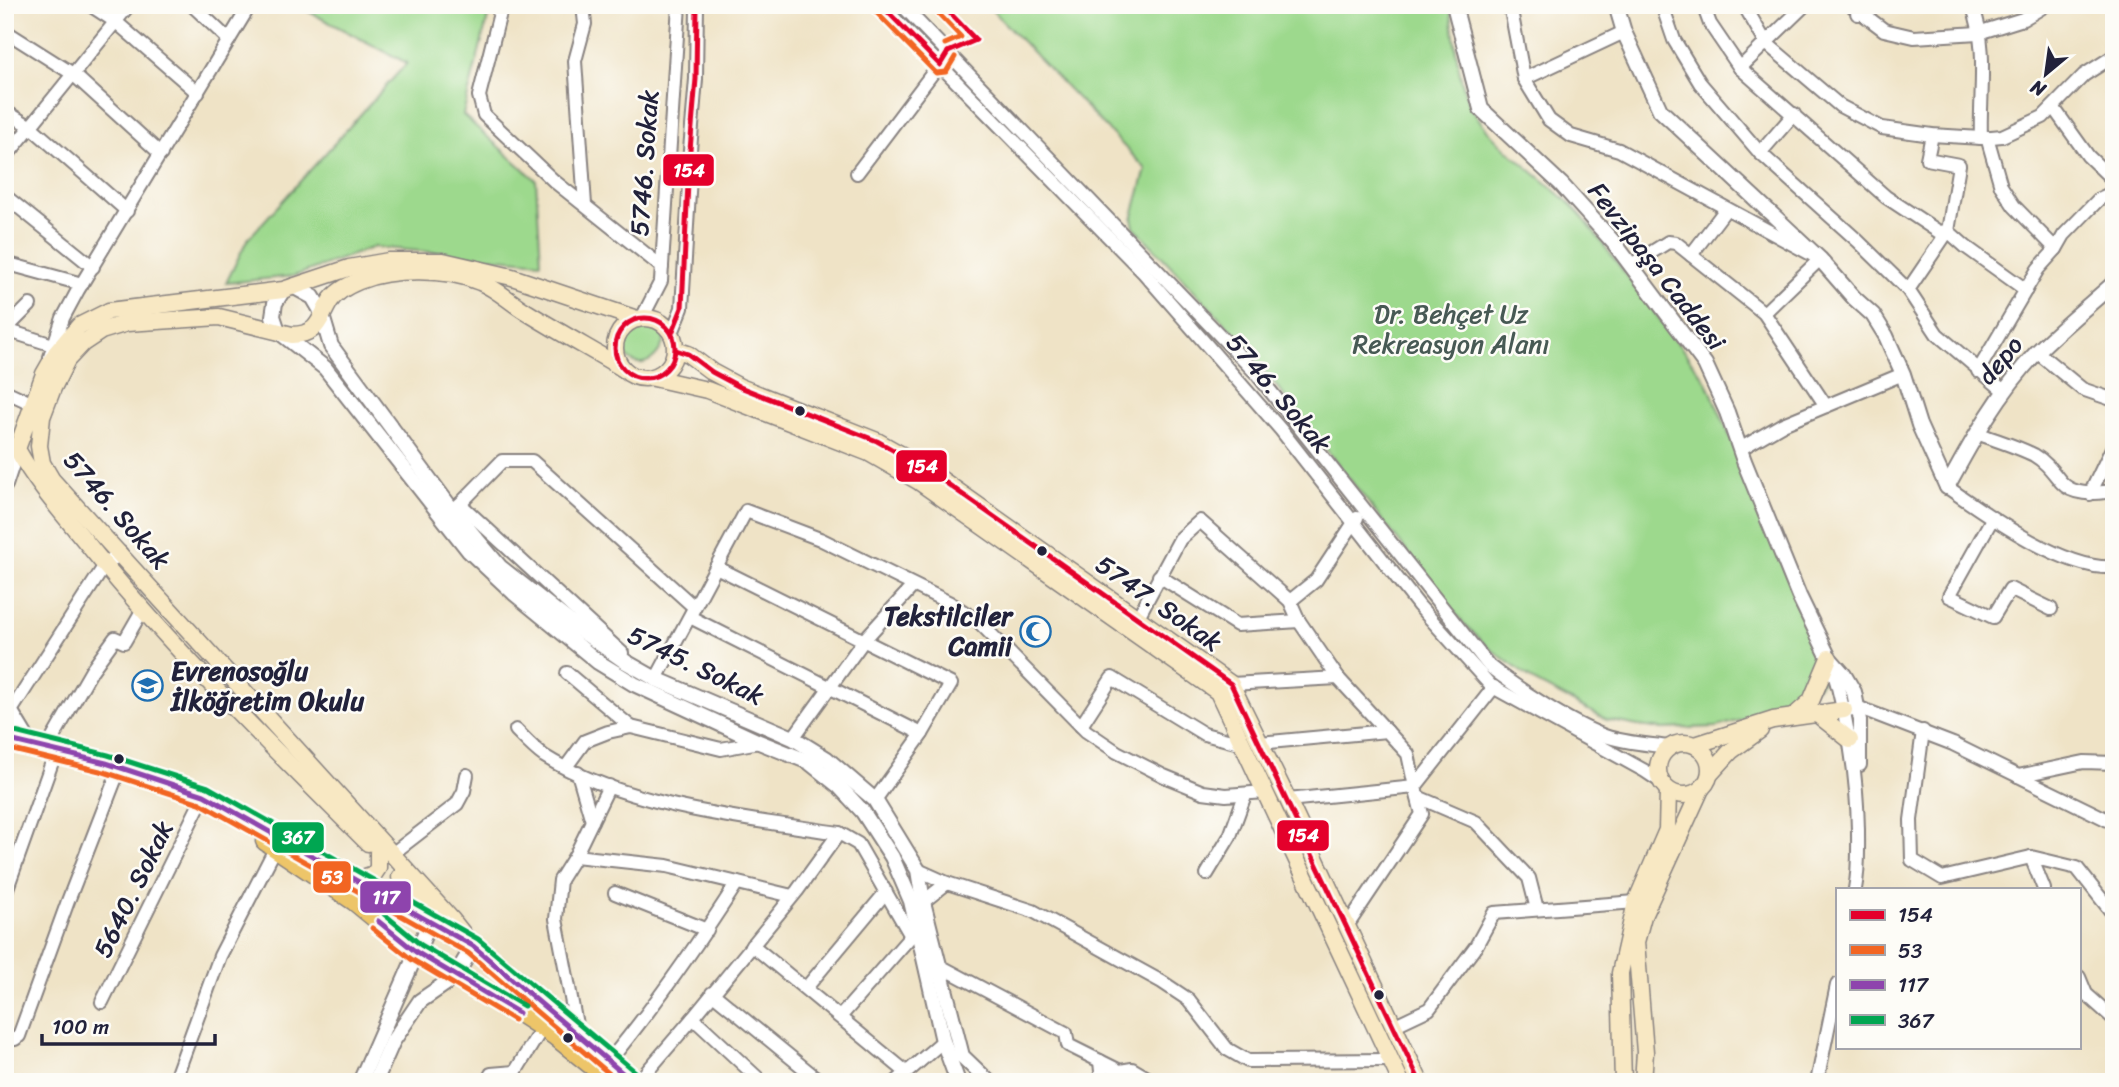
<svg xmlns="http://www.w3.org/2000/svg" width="2119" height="1087" font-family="Sriracha,sans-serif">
<rect width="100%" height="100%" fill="#fdfcf7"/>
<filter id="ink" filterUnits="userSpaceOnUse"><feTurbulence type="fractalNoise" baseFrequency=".0143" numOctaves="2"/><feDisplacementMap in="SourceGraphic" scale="14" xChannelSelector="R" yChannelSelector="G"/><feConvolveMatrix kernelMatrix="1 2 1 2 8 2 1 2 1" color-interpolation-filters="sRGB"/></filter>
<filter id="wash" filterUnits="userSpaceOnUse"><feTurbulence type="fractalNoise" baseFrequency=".00686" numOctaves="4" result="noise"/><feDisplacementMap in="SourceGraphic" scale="28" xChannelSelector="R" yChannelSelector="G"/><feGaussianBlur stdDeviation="1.57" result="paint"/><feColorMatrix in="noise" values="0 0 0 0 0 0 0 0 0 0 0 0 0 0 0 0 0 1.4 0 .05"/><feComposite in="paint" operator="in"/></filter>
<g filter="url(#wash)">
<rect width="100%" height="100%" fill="#efe3c6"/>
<g fill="#9dd98d" stroke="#607e64" stroke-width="2">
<path d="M296,5H491L463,115L536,180L541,262L374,247L294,276L226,283L247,240L407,63Z"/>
<path d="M987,5H1450C1455,37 1457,83 1473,110C1499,153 1548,178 1581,215L1707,382L1816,640L1827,676L1795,710L1767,713L1716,727L1662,729L1638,726L1607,720L1535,682L1488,647L1464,624L1237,336L1134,227L1132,219L1146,169Z"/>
<path d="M644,326C656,325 662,330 664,341C645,391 596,343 644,326Z"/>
</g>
</g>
<g filter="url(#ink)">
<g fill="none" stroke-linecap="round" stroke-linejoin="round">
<defs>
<g id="minor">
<path d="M90,5L116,22L198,93"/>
<path d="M192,5L229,40"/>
<path d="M502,5L479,96L484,115L554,181L662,267"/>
<path d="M583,5L585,24L575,61L585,205"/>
<path d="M881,5L1144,273L1281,430L1419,606L1491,686L1645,771L1660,781"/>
<path d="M902,5L1256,373L1489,666C1518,689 1570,723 1605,736C1625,743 1648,744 1669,747"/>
<path d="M1510,5L1524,79L1549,120L1571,136L1619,150L1820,259L1764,313"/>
<path d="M1662,5L1674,40L1700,83L1760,153L1858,241L1908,290L1937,334L2004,391"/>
<path d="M1703,5L1710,24L1740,68L1886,197L1939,232L1948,231L1966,247L2026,290"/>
<path d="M1744,5L1766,43L1840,106L1882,128L1932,135L1981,138L2002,136L2043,117L2084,75L2114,56"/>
<path d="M1851,5L1884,30L1914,37L1978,33L2023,19L2046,5"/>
<path d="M1972,5C1989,47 1979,95 1981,138"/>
<path d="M5,31L73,74L161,154"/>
<path d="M1740,68L1805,5"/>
<path d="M1524,79L1624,32"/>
<path d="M2053,107L2088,156L2114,181"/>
<path d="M5,111L31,127L127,211"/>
<path d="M1987,137L2001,186L2014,206L2056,249"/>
<path d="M1760,153L1794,114"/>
<path d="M5,158L129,5"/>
<path d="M857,173L944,58"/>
<path d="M5,196L93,267"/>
<path d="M1691,255L1726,209"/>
<path d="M5,263L82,284"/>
<path d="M1631,265L1668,242L1676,243L1764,313L1826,406"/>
<path d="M1908,290L1948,231L1959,165L1927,159L1932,135"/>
<path d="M642,318L661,281L679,5"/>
<path d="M5,330L30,305"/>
<path d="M6,330L53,345"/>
<path d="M672,333L682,308L690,176L689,162L696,79L697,5"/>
<path d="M2037,352L2082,389L2114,400"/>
<path d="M50,357L63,318L78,290L250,5"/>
<path d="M1978,371L2038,269L2056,249L2064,235L2099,199L2114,192"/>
<path d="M5,391L33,404"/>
<path d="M1977,433C1995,440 2016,446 2034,455C2046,462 2052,471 2061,482C2074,497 2096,493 2114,491"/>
<path d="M1740,449L1783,424L1903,374"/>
<path d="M1947,487C1987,515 2065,571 2114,567"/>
<path d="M2090,494L2114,444"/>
<path d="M460,504L502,461H532L694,607"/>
<path d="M455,508L460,504L622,653"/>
<path d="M1992,519L1949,596L1993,617L2010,589L2051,609"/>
<path d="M716,567L951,684L922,734L875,800"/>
<path d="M1159,576L1237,625L1299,621"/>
<path d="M1290,601L1316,580L1357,518"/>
<path d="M690,617L922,734"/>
<path d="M1138,617L1180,539L1200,521L1290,601L1299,621L1338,678L1408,754L1415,787L1288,800"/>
<path d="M1830,659C1847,715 1857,770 1858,830C1858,850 1859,869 1855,889"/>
<path d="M567,673L631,727"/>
<path d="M656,679L746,511L820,539L950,603L978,621L1086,731L1117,752L1164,776L1203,792L1226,795L1265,792"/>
<path d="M1231,684L1338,678"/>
<path d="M1857,707L1953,744L2114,823"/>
<path d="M1857,707L1860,720V765"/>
<path d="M11,711L105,565L121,553"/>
<path d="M1081,726L1112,678L1204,734L1243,744"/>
<path d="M516,730C525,739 534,749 544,756C625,807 746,819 839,833"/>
<path d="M1923,731L1911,820L1912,860L1942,878L2031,857L2044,889"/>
<path d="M793,738L864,640L913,586"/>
<path d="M1260,743L1387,731"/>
<path d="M47,748L92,670L115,638L124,642L143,609"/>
<path d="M566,767L585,741L608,732L631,727L721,749L759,742"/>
<path d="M578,773L592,821"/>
<path d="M2018,776L2084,762L2114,763"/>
<path d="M1418,797L1476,822L1529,878L1537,909"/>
<path d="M392,854L457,804L464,791L467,775"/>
<path d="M575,856L667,866L792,896"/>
<path d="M2031,857L2077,868L2114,915"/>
<path d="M918,870L947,883L1033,911L1162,982L1189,1000L1227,1049L1248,1061L1391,1060"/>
<path d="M1207,874L1230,836L1245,795"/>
<path d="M615,893L707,930"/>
<path d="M5,894L56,751"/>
<path d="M923,902L947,883"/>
<path d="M1347,926L1422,814L1415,787L1494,687"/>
<path d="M752,945L906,1072"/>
<path d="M940,966L1066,1033L1068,1045L1120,1071L1132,1069L1154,1082"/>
<path d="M2079,977L2086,994L2114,1019"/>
<path d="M806,988L886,892"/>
<path d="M712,993L821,1082"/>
<path d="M102,1002L204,795"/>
<path d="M840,1017L911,936"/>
<path d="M693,1018L762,1082"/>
<path d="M1393,1026L1429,1009L1476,946L1494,913L1636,902"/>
<path d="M578,1035L556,919L560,880L575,856L609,786"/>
<path d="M5,1040L15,1039L19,1036L68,901L120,767"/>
<path d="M609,1061C656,1005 697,945 737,883"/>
<path d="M1100,1061L1102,1082"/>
<path d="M174,1082L220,956L275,849"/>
<path d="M487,1082L491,1074L515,1072"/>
<path d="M509,1082L542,1028"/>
<path d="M638,1082L693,1018L797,891L839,833L858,844L911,936L918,935"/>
<path d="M896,1082L943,1041"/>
<path d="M1817,1082L1837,985"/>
</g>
<g id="tertiary">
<path d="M1454,5L1481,109L1561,184L1615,244L1705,364L1727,412L1744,461L1799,596L1829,658L1844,675L1854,692L1857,707L1844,710"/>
<path d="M1616,5L1624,32L1660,110L1820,259L1854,298L1873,315L1886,336L1903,374L1919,425L1947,487"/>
<path d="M1858,13L1862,5"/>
<path d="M293,286L313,297L320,309L331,346L453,511L500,567L576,627L626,662L656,679L793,738L827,759L875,800L918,870L923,902L962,1056L989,1082"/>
<path d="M283,290L275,303L273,316L278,331L325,368L469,551L514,593L598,662L634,684L759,742L809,762L839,786L863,812L892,857L911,901L943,1041L958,1082"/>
<path d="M5,485L17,449"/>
<path d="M1947,487C1973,439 1999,392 2037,352C2061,328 2088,306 2114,283"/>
<path d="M5,702L31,745"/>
<path d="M360,1082L430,922"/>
<path d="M375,1082L393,1041L420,1001L455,977L473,946"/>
</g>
<g id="secondary">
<circle cx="645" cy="348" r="30"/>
<path d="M676,350L688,354L712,372L740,387L877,441L925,468L1231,684L1288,800L1420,1082"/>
<path d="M654,378L707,390L869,453L918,481L1218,692L1401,1082"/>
<path d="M1817,714L1850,740"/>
<path d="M1793,717L1811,701L1829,658"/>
<circle cx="1684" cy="769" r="26"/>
<path d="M1695,745L1773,720L1844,710"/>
<path d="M1710,774L1731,751L1760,730"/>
<path d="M368,843C274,749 178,655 94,552C67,518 38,487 17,449L44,374L56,353L79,326L109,311L283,290L349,268L389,261H443L512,277L637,319"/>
<path d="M400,877L430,922"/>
<path d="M349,878H362L374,874L378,868V852"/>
<path d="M471,944L452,920L52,480L42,463L39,446L42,417L53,388L67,360L83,343L101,331L127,323L219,317L292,335C318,334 318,322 329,303C335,292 347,286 359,281C392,268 446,268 480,282C496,288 510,302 525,311C557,331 590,349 622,368"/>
<path d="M1623,1082L1620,973L1636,902L1667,830L1668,791"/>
<path d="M1643,1082L1645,1052L1636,942L1643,916L1701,789"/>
</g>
<g id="primary">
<path d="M5,739C73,753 140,771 204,795L473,946L633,1082"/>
<path d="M265,841L354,901L416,952L455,977L492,995L555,1036L612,1082"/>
</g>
</defs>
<use href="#minor" stroke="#888280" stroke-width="16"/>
<use href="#tertiary" stroke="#888280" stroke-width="18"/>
<use href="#secondary" stroke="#888280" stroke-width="19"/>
<use href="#primary" stroke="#888280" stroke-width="21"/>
<use href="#minor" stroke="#fff" stroke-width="12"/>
<use href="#tertiary" stroke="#fff" stroke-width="14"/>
<use href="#secondary" stroke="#f8e8c3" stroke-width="16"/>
<use href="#primary" stroke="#edc569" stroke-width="18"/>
<defs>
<g id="bus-1">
<path d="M881,5L940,65L948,52"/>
<path d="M942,5L976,40L948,52"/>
<circle cx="645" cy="348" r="30"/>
<path d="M672,333L682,308L689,162L696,79L697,5"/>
<path d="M676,350L688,354L712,372L740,387L877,441L925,468L1231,684L1420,1082"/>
</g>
<g id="bus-2">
<path d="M875,11L936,73L946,72L955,57"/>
<path d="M936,11L961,37L945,44"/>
<path d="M5,748L104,772L200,803L468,953L619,1082"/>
<path d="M372,928L411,959L514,1020"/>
</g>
<g id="bus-3">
<path d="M5,739L106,763L204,795L473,946L633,1082"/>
<path d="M378,921L416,952L519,1013"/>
</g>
<g id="bus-4">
<path d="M7,730L108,755L208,787L478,939L639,1075"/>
<path d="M384,914L421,945L524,1006"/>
</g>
</defs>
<use href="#bus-1" stroke="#fdfcf7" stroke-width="10"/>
<use href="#bus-2" stroke="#fdfcf7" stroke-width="10"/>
<use href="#bus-3" stroke="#fdfcf7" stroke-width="10"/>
<use href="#bus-4" stroke="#fdfcf7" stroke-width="10"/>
<use href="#bus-1" stroke="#e4002b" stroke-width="5"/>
<use href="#bus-2" stroke="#f26522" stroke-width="5"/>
<use href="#bus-3" stroke="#8e44ad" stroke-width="5"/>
<use href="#bus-4" stroke="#00a651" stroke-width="5"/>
</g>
</g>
<defs>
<symbol id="mosque-ring" viewBox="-11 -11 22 22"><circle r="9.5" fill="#fdfcf7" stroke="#1f6fb2" stroke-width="1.5"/><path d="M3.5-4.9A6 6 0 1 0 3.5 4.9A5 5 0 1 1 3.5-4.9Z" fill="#1f6fb2"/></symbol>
<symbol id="school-ring" viewBox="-11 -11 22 22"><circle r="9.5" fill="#fdfcf7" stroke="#1f6fb2" stroke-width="1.5"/><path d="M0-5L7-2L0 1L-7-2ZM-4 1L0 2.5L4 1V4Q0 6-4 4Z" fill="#1f6fb2"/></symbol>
</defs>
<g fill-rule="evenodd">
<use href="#mosque-ring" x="1018" y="614" width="35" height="35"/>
<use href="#school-ring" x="130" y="668" width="35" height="35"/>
</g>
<g fill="#22223b" stroke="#fdfcf7" stroke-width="2.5">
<circle cx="800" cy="411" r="6"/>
<circle cx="1042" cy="551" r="6"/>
<circle cx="119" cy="759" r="6"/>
<circle cx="1379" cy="995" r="6"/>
<circle cx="568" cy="1038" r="6"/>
</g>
<g text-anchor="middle" stroke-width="5" stroke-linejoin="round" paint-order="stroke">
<g font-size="26" fill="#22223b" stroke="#fdfcf7">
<text transform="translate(644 163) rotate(-86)" y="9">5746. Sokak</text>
<text transform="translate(1657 266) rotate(52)" y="9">Fevzipaşa Caddesi</text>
<text transform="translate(2000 360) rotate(-50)" y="9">depo</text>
<text transform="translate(1279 393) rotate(50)" y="9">5746. Sokak</text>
<text transform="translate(117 510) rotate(49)" y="9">5746. Sokak</text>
<text transform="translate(1159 603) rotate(35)" y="9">5747. Sokak</text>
<text transform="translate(696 665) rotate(26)" y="9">5745. Sokak</text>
<text transform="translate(133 889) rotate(-64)" y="9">5640. Sokak</text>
</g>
<g font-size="26" fill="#475954" stroke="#fdfcf7">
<text x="1451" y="323">Dr. Behçet Uz<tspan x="1451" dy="30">Rekreasyon Alanı</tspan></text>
</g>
<g font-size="26" font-weight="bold" fill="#22223b" stroke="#fdfcf7" text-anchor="end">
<text x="1012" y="625">Tekstilciler<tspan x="1012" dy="30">Camii</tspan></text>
<text x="171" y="680" text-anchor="start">Evrenosoğlu<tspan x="171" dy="30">İlköğretim Okulu</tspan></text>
</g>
</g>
<g stroke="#fdfcf7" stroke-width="2.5">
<rect x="662" y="153" width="53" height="34" rx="7" fill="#e4002b"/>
<rect x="895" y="449" width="53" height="34" rx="7" fill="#e4002b"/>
<rect x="1276" y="819" width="54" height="33" rx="7" fill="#e4002b"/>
<rect x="271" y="821" width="54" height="33" rx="7" fill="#00a651"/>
<rect x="312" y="860" width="40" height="34" rx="7" fill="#f26522"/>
<rect x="359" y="880" width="53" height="34" rx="7" fill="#8e44ad"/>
</g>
<g font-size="19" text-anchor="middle" font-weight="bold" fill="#fff">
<text x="689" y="177">154</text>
<text x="922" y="473">154</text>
<text x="1303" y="842">154</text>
<text x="298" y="844">367</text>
<text x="332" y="884">53</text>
<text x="386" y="904">117</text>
</g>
<rect width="2119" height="1087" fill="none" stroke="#fdfcf7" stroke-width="28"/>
<rect x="1836" y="888" width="245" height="161" fill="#fdfcf7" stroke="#a5a5ac" stroke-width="2"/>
<rect x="1850" y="910" width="35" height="10" fill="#e4002b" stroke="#a5a5ac" stroke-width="2"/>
<text x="1898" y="922" font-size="21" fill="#22223b">154</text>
<rect x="1850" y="945" width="35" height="10" fill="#f26522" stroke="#a5a5ac" stroke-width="2"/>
<text x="1898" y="958" font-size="21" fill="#22223b">53</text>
<rect x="1850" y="980" width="35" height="10" fill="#8e44ad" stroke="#a5a5ac" stroke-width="2"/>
<text x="1898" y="992" font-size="21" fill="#22223b">117</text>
<rect x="1850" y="1015" width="35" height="10" fill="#00a651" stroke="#a5a5ac" stroke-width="2"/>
<text x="1898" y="1028" font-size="21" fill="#22223b">367</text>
<g transform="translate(2046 74) rotate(209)" stroke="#fdfcf7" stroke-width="5" paint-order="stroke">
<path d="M0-5L12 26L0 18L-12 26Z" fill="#22223b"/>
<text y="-10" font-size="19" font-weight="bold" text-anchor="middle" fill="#22223b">N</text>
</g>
<path d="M42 1034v10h173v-10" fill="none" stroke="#22223b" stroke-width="3.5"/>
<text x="52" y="1034" font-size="21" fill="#22223b" stroke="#fdfcf7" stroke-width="5" paint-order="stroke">100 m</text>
</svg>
